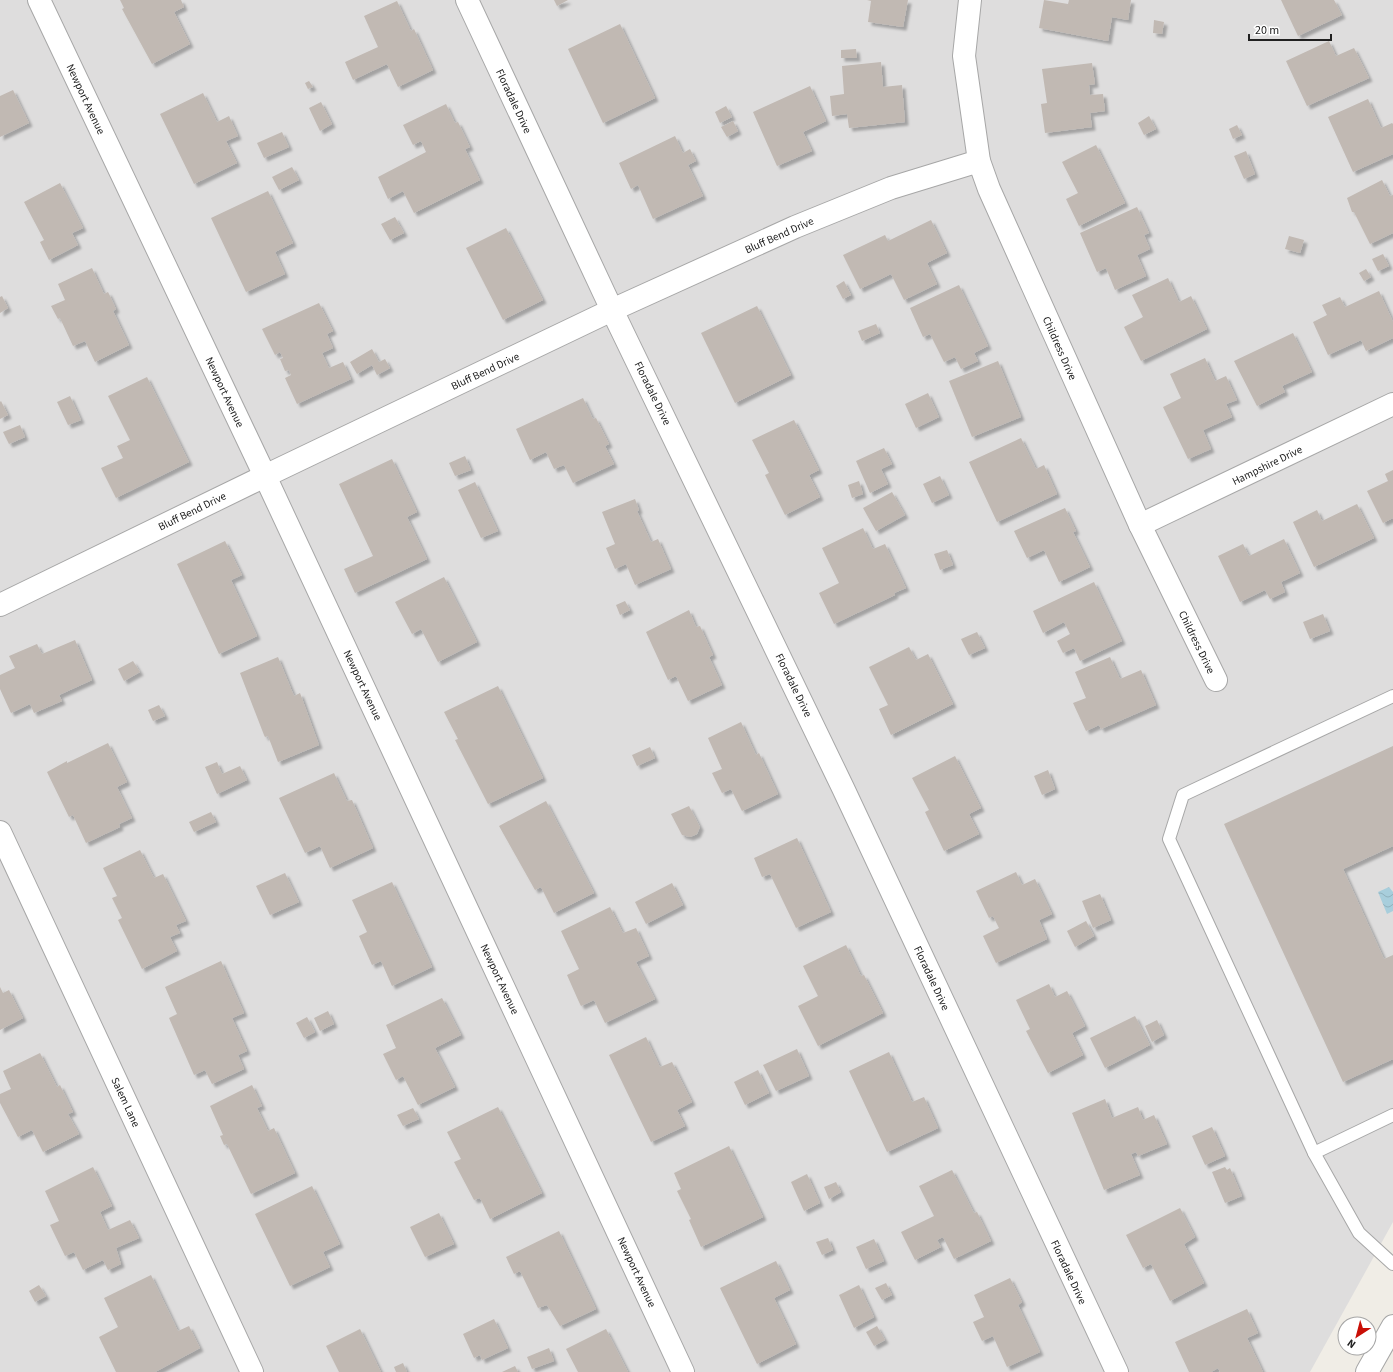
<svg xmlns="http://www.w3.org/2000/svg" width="1393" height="1372" font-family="'Source Sans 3',sans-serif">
<defs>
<pattern id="water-waves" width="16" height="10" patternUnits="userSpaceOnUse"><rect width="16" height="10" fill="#a8cedc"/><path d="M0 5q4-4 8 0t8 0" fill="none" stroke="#90b1bc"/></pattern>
<filter id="shadow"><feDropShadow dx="3.5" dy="3.5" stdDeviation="1" flood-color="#0004"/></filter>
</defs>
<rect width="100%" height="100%" fill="#f0ede6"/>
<path fill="#dedddd" d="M0,0H1393V1222L1310,1372H0Z"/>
<path fill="url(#water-waves)" d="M1389,887L1393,892V911L1387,914L1378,892Z"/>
<g fill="#c1b9b3" filter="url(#shadow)">
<path d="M120,0H181L184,7L174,12L190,44L152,64L122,9L124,8Z"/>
<path d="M554,0H568L557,6Z"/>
<path d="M867,0H908L903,27L868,22L871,1Z"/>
<path d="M1044,0L1068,4L1069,0H1131L1128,20L1112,17L1108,41L1039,28Z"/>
<path d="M1281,0H1334L1342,15L1298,36Z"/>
<path d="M397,1L411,31L414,29L433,70L398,87L387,64L353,80L345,62L378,47L364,16Z"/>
<path d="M1154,20L1164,22L1162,34L1153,33Z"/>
<path d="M620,24L655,98L603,123L568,49Z"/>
<path d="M1329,41L1336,56L1354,48L1369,78L1307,106L1286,61Z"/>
<path d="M856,49L857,58H841V50Z"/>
<path d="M881,62L883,87L902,85L905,122L849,128L847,114L832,116L830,96L844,94L842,66Z"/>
<path d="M1092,63L1095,84L1089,85L1090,95L1103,94L1105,111L1090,113L1092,127L1045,133L1041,104L1047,103L1042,69Z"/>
<path d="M309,81L313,87L308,89L305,83Z"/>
<path d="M810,86L826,121L803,132L812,151L777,166L753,112Z"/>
<path d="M13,90L29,123L0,137V96Z"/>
<path d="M203,93L217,122L229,116L238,136L226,141L237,163L194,184L160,114Z"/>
<path d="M1368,99L1381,128L1392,123L1393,124V154L1353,172L1328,117Z"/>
<path d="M321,102L332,124L320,131L309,108Z"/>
<path d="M446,104L455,123L458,122L470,147L465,149L480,180L414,213L403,191L388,199L378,177L426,152L421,141L413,145L403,125Z"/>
<path d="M726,106L732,117L720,123L715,112Z"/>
<path d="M1149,116L1156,129L1144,135L1138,123Z"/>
<path d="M733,121L738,131L727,137L721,127Z"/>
<path d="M1237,125L1242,135L1233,139L1229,129Z"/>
<path d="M282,132L289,147L264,158L257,143Z"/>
<path d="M675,136L683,153L690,149L696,161L688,165L703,196L653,219L638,185L631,189L619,163Z"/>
<path d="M1096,145L1125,203L1079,226L1066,199L1078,193L1062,162Z"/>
<path d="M1246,151L1255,174L1244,179L1234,156Z"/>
<path d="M292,167L299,180L279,190L272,177Z"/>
<path d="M1382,180L1390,196L1393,195V233L1370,244L1354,212H1352L1347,198Z"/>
<path d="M60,183L83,228L72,233L78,245L49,260L40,242L44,240L24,202Z"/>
<path d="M268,191L293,243L275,252L285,274L246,292L211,218Z"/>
<path d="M1137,207L1149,233L1144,235L1150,249L1137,255L1146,276L1115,290L1106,268L1097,272L1080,233Z"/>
<path d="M395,217L404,233L390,240L381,224Z"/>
<path d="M931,220L947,253L927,263L937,284L904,300L891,274L860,289L843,255L885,235L888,241Z"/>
<path d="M506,228L543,300L503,320L466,248Z"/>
<path d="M1289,236L1304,240L1300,253L1285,249Z"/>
<path d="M1383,254L1389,266L1378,271L1372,259Z"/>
<path d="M92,268L104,294L108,292L110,296L116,309L113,311L129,345L95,362L85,341L73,346L60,318L58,319L51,306L65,300L58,284Z"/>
<path d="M1366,269L1371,277L1364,281L1359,273Z"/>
<path d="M1168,278L1179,302L1191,296L1207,329L1141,361L1124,327L1143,317L1132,295Z"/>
<path d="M844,281L851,295L843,299L836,286Z"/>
<path d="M959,285L988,346L974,353L978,361L961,369L955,357L944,362L930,334L923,337L910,308Z"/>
<path d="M1379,291L1393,322V338L1366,351L1361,340L1328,355L1313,322L1327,315L1322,305L1340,297L1345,307Z"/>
<path d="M2,296L8,308L0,313V297Z"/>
<path d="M319,303L333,331L327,334L333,348L322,353L329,368L343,362L351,379L297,404L285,378L291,375L289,370L285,371L280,359L283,358L280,352L275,355L262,329Z"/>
<path d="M757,306L791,375L735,403L701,333Z"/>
<path d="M876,324L880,333L862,341L858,331Z"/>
<path d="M1293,333L1312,372L1282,386L1285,392L1257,406L1234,361Z"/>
<path d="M372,349L379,362L385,359L390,368L377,375L372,365L357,374L350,362Z"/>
<path d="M1205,358L1215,381L1226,376L1237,400L1226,404L1232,417L1203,430L1211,449L1188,459L1163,407L1181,398L1170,374Z"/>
<path d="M998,361L1021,417L972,437L949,381Z"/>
<path d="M147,377L189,462L116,498L101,468L123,458L117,446L130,440L108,396Z"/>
<path d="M928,393L939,417L916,428L905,404Z"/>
<path d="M70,396L81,420L68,425L57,402Z"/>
<path d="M583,398L593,419L596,418L609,444L605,446L614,464L573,483L564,465L554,469L546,452L530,460L516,429Z"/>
<path d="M1,401L8,415L0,419V402Z"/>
<path d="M794,420L819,470L809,475L820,497L785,515L765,475L769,473L752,440Z"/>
<path d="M20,425L25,437L9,444L3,432Z"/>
<path d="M1021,438L1036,469L1044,465L1057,494L997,522L969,462Z"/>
<path d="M884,448L892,464L881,469L888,484L870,493L856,461Z"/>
<path d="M465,456L471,470L455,476L449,463Z"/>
<path d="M392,459L417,512L407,517L427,559L355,593L344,569L373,556L339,484Z"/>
<path d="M1393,470V518L1383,523L1367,491L1388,481L1385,474Z"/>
<path d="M940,476L949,495L932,503L923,484Z"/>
<path d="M859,481L863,494L852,498L848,485Z"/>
<path d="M475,482L498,531L481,538L458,490Z"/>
<path d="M892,492L905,515L876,531L863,508Z"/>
<path d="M635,499L639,510L637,511L651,542L658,539L671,569L635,585L626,564L615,569L606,548L615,544L602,512Z"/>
<path d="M1357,504L1374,538L1314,567L1293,522L1317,510L1322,521Z"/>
<path d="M1065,508L1076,531L1073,532L1090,567L1059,582L1044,550L1027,558L1014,531Z"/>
<path d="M863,528L873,549L885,544L906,588L894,593L895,595L834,624L819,593L839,583L822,548Z"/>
<path d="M1284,539L1300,573L1281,582L1285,592L1270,599L1265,590L1240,602L1218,556L1243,544L1249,556Z"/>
<path d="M225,541L242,575L231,580L257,636L219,654L177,564Z"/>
<path d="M947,550L953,565L940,570L934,554Z"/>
<path d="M444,577L477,642L438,662L421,629L412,634L395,602Z"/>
<path d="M1094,582L1122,641L1080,661L1074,648L1063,653L1057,641L1070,634L1064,622L1043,633L1033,611Z"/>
<path d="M625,601L630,610L620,615L616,605Z"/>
<path d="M689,610L696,627L700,626L713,655L709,657L722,685L688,701L676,676L668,680L646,632Z"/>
<path d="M1323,614L1330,631L1310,639L1303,622Z"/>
<path d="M977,632L985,648L969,655L961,639Z"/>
<path d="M75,640L92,680L59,695L62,701L34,713L30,704L11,713L0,689V675L15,668L9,656L37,644L42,654Z"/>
<path d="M909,647L916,660L928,654L953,704L891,735L879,709L888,705L869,667Z"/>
<path d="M278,657L294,696L300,693L319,745L278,762L268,736L265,737L264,735L240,673Z"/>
<path d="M1110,657L1120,679L1141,670L1156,705L1101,729L1099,725L1086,731L1073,703L1086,698L1075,672Z"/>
<path d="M133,661L140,672L124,681L118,669Z"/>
<path d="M498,686L543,778L488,804L455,740L458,739L444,712Z"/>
<path d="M159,705L165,716L153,721L148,710Z"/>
<path d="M741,722L756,755L759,753L778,794L742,811L731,789L722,793L712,773L722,769L708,738Z"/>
<path d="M108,743L127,782L117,787L132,818L119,824L120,827L86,843L73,815L69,817L47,772L67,761V763Z"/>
<path d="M1393,746V846L1343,869L1384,959L1393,955V1059L1343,1082L1224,824Z"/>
<path d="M650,747L655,758L637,766L632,755Z"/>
<path d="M955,756L981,808L969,814L979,834L944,851L925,812L929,810L912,778Z"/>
<path d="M217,762L222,774L240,766L247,780L217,794L205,767Z"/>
<path d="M1048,770L1055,789L1042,795L1034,776Z"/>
<path d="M334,773L347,801L352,800L373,848L330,868L320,846L305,853L279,798Z"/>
<path d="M546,801L594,893L554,913L541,887L535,890L499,826Z"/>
<path d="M689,806L700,827L697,834L690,837L682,835L671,814Z"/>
<path d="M211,812L216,822L194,832L189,822Z"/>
<path d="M797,838L831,912L796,928L770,874L762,877L754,858Z"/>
<path d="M140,850L154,878L163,874L186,921L176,925L180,933L170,937L177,951L142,969L118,920L122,918L112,898L117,896L103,868Z"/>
<path d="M1016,872L1022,885L1035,879L1052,914L1039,920L1047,939L996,963L983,936L999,928L993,916L989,918L976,891Z"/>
<path d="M285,873L299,902L270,915L256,886Z"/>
<path d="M392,882L432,967L392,986L381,961L372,965L359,936L367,932L352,900Z"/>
<path d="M672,883L683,905L646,924L635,902Z"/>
<path d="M1100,894L1111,920L1093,928L1082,901Z"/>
<path d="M610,907L623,933L636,928L649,956L636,962L655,999L605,1023L594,1000L581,1006L579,1002L567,975L579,969L561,931Z"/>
<path d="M1086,921L1094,936L1075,947L1067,931Z"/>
<path d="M846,945L861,976L864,975L883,1013L818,1046L798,1006L818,996L803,966Z"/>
<path d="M221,961L244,1013L232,1018L247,1051L238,1055L244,1069L212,1084L205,1070L194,1075L169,1018L177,1014L165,987Z"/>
<path d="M1049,984L1055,997L1067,991L1085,1026L1072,1033L1083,1055L1048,1073L1026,1031L1030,1029L1016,1000Z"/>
<path d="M0,987L3,993L9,990L23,1018L0,1030Z"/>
<path d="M442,998L461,1035L435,1048L455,1087L418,1105L403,1076L396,1080L383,1054L396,1048L386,1025Z"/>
<path d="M328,1011L334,1024L320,1031L314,1018Z"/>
<path d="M1135,1016L1150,1045L1105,1068L1090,1038Z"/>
<path d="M307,1017L315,1032L304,1038L296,1023Z"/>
<path d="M1157,1020L1164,1035L1152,1042L1145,1026Z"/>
<path d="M646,1037L660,1067L672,1062L692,1102L677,1110L685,1126L651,1142L609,1055Z"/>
<path d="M797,1049L809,1076L776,1091L763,1065Z"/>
<path d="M889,1052L912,1102L924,1097L938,1128L887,1152L849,1071Z"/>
<path d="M40,1053L57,1087L60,1085L73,1112L68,1114L79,1134L43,1152L32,1130L18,1137L0,1103V1094L11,1089L3,1071Z"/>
<path d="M758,1070L769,1093L745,1105L734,1082Z"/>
<path d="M252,1085L262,1106L257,1108L268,1131L274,1128L295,1173L251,1194L227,1144L224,1145L220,1136L223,1135L210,1106Z"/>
<path d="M1105,1099L1112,1118L1138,1107L1143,1120L1154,1115L1167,1144L1138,1156L1136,1152L1131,1154L1140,1175L1104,1190L1072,1113Z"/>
<path d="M498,1107L542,1193L490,1219L480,1198L474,1200L454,1162L461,1159L447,1132Z"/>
<path d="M413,1108L419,1119L403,1126L397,1115Z"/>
<path d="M1212,1127L1225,1156L1205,1165L1192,1136Z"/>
<path d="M729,1146L763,1217L701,1247L689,1220L691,1219L677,1191L681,1189L674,1173Z"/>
<path d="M93,1167L112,1206L100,1212L108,1230L130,1220L139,1238L116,1248L121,1264L108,1270L103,1260L83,1270L74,1252L65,1256L50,1225L59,1221L45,1191Z"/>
<path d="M1225,1167L1227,1170L1230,1168L1242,1196L1225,1203L1212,1172Z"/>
<path d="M952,1170L974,1213L977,1212L991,1241L954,1259L943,1237L937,1240L941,1247L915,1260L901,1232L934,1216L919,1186Z"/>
<path d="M807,1174L820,1203L804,1211L791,1182Z"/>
<path d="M836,1182L841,1192L829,1199L824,1187Z"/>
<path d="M312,1186L340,1244L323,1252L330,1267L290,1286L255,1214Z"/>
<path d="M1180,1208L1195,1237L1184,1244L1204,1283L1170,1301L1151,1264L1143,1268L1126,1235Z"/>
<path d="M439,1213L454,1244L425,1257L410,1227Z"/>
<path d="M559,1231L596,1309L560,1326L547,1305L538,1308L520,1271L514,1274L506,1257Z"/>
<path d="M828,1238L833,1250L822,1255L816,1242Z"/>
<path d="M874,1239L884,1261L866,1269L856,1247Z"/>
<path d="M776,1261L790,1290L774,1298L796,1344L757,1364L720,1288Z"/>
<path d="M151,1275L178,1331L189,1326L200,1348L155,1372H116L99,1337L118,1327L104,1298Z"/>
<path d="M1010,1278L1022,1302L1018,1305L1040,1352L1007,1367L993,1336L982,1341L973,1322L984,1317L974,1295Z"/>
<path d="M886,1283L892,1295L882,1300L875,1288Z"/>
<path d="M39,1285L46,1296L35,1302L29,1291Z"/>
<path d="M859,1285L874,1317L854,1328L839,1295Z"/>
<path d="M1247,1309L1258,1333L1247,1338L1263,1372H1220L1218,1368L1211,1372H1189L1175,1342Z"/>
<path d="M494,1319L508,1348L482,1360L480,1355L474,1358L463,1334Z"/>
<path d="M877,1326L885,1340L874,1346L866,1332Z"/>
<path d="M360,1329L381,1372H339L326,1346Z"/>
<path d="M606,1329L628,1372H578L566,1349Z"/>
<path d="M549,1348L554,1361L532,1369L527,1357Z"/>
<path d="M403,1363L407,1372H396L394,1367Z"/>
<path d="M515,1366L518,1372H502Z"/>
</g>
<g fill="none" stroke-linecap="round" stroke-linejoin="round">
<defs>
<g id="lane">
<path d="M1393,696L1183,795L1169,839L1314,1153L1359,1233L1393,1264"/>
<path d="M1314,1153L1393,1115"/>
</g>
<g id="street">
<path d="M39,0L265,476L683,1372"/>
<path d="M467,0L612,310L843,788L1117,1372"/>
<path d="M970,0L964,56L979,161L989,189L1140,525L1216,680"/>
<path d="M1140,525L1393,404"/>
<path d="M0,605L265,476L612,310L795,227L891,188L979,161"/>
<path d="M0,832L252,1372"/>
<path d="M1367,1372L1393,1326"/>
</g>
</defs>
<use href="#lane" stroke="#a7a7a7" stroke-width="14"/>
<use href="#street" stroke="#a7a7a7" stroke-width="24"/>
<use href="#lane" stroke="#fff" stroke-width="12"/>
<use href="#street" stroke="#fff" stroke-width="22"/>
</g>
<g text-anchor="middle" stroke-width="3.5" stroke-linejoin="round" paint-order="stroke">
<g font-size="11" fill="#202020" stroke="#fff">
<text transform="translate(86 99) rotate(65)" y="4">Newport Avenue</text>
<text transform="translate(514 101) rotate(65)" y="4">Floradale Drive</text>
<text transform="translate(779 235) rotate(-24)" y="4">Bluff Bend Drive</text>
<text transform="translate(1060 348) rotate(66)" y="4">Childress Drive</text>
<text transform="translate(485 371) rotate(-25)" y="4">Bluff Bend Drive</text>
<text transform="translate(225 392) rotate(65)" y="4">Newport Avenue</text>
<text transform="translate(653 393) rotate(64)" y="4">Floradale Drive</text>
<text transform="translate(1267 465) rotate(-26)" y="4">Hampshire Drive</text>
<text transform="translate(192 511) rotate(-26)" y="4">Bluff Bend Drive</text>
<text transform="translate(1197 642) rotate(64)" y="4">Childress Drive</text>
<text transform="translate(363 685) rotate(65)" y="4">Newport Avenue</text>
<text transform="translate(794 685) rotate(64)" y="4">Floradale Drive</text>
<text transform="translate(932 978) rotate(65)" y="4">Floradale Drive</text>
<text transform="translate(500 979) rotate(65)" y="4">Newport Avenue</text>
<text transform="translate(126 1102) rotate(65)" y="4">Salem Lane</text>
<text transform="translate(637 1272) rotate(65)" y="4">Newport Avenue</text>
<text transform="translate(1069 1272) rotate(65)" y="4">Floradale Drive</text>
</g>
</g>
<g transform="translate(1357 1336) rotate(216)"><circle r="19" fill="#ffffff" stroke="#a6a6a6"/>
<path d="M0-3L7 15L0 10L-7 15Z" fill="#c90f06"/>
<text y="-6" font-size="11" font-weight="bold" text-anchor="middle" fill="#202020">N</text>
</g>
<path d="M1249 34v6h82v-6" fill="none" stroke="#202020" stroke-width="2"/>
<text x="1255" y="34" font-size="12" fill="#202020" stroke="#ffffff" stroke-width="3" paint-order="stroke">20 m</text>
</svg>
